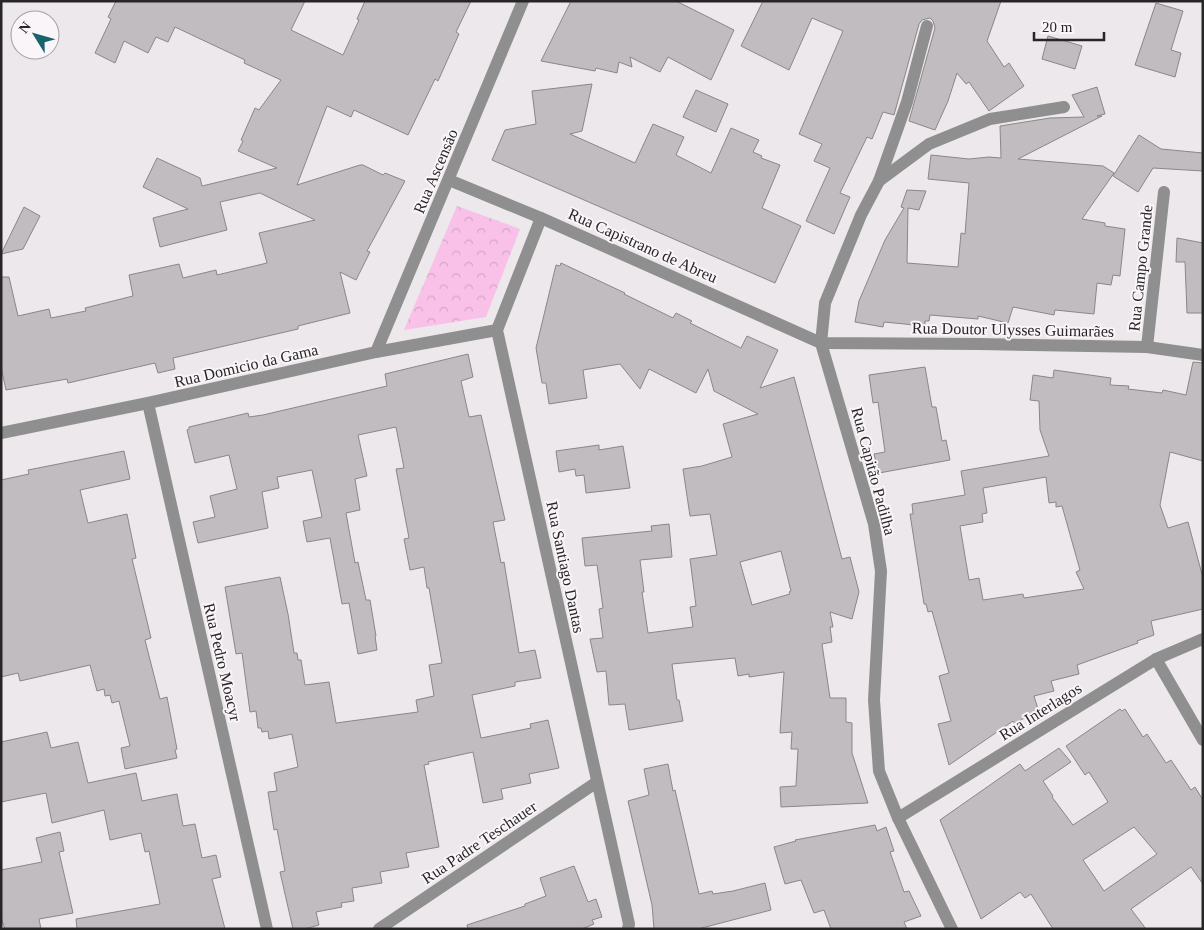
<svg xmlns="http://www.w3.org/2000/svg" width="1204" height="930" font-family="Georgia,serif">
<defs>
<pattern id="park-crowns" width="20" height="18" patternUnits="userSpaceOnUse" patternTransform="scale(1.25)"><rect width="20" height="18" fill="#f9c1e8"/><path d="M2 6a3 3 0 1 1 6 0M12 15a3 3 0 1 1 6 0" fill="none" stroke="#d5a6c7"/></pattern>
</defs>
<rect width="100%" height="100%" fill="#ece8eb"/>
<path fill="url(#park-crowns)" d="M457,206L520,229L486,317L404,330Z"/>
<g fill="#c1bcbf" stroke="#8b8789" fill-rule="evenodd">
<path d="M116,1H305L291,30L343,55L359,20L357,19L365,1H471L456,32L459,34L438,81L435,79L408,135L354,110L351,117L327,106L297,185L360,165H363L383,175L385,173L405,181L367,251L370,252L356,280L340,272L350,313L298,326V329L173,358L175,369L158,373L155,363L68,383L67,379L6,390L1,367V277H9L18,316L49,309L51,318L86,311L85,308L133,296L129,275L179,264L183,278L216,270L217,275L267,263L259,233L315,220L260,193L220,202L227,230L160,247L153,218L188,209L143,187L157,158L200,178L202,186L277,168L238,151L243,141L241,140L255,108L259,110L281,80L244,63L245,60L175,27L168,42L156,37L148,53L124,41L115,63L95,53L111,19L108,17Z"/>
<path d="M571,1H676L734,30L711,80L668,57L660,72L630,57L632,67L619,62L617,73L596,68L595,71L541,61Z"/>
<path d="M763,1H1001L987,41L1004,67L1009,63L1024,86L989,111L969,82L966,84L957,73L948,101L935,130L909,121L935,28L933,21L930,18L922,20L919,24L894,115L883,112L872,139L867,137L840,193L850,197L834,234L806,221L830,168L814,161L822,144L799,134L843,31L812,18L789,70L741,46Z"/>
<path d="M1156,3L1183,11L1171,50L1181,53L1175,77L1135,65Z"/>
<path d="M1048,36L1082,46L1075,69L1042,59Z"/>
<path d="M592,84L582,131L570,134L635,163L653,124L684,137L676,155L711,173L731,128L759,140L753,152L762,156L761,158L780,165L762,208L801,226L775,283L492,160L505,130L536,124L532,91Z"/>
<path d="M1097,87L1105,114L1097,116H1102L1018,159L1103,166L1114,173L1082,219L1105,223V226L1125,229L1120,276L1113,275L1111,285L1097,283L1094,314L1055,310L1054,315L1013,307L1008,323L978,316V319L930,315L929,321H925V326L884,322L883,327L855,322L859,301L885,240L904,208L901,207L907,190L926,191L919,210L908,208L907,263L958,267L961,233L965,234L969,183L928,179L931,155L969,159L989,157L1001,158L1000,126L1050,118L1084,117L1072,95Z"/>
<path d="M696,90L728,104L716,132L683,117Z"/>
<path d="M1139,135L1161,149L1203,153V171L1153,168L1138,192L1113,176Z"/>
<path d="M24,207L40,216L23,249L1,254Z"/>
<path d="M1177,238L1203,243V313H1187L1185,262H1176Z"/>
<path d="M561,263L625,293L624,294L673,318L676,313L692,321L690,323L741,348L747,336L778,350L760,388L794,377L842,559L850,557L859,592L852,619L830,612L833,627H830L832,642L822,644L830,698H846V722L852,723V753L868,803L781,807L780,787L796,786L798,749H791L792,732L780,733L784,672L749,677V674L738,676L735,658L672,664L677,700H679L683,721L629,730L625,704L609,705L606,671L597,672L590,639L603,638L599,609L603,608L597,565L585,566L582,538L652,531L651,526L669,524L672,557L640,560L644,592H642L648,633L693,627L690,607L696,606L690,559L717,555L710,514L690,516L683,469L702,466L732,457L723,424L758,414L714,391L708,369L696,393L649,369L640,389L620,364L583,370L587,398L549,404L546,383H542L536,348L556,265L560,266ZM781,551L791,591L789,592L790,594L752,605L740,562Z"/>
<path d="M468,354L473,377L461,381L469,417L481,415L505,520L493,522L501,563L504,562L519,653L535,650L541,678L515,682V686L472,695L481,738L531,728L530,724L548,720L559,768L529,774L531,783L501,789L503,799L483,803L473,752L428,762L429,764L424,765L439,847L406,853L409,867L380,872L382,883L352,888L354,901L341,903L342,907L316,912L319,925L304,929H293L280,872L285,871L277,829L274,830L268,792L277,791L274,773L298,767L292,734L269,739L268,731L262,732L261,728H258L256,711L250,712L242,653L236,654L225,587L280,577L288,614L294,653H297L298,660H301L305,685L329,682L336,723L418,712L416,700L434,696L429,665L442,663L429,588H427L424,567L410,570L404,539L409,538L396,469L404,468L396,427L358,435L367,476L355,479L360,510L346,513L355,563L358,562L366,600H370L376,636H375L377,650L358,654L349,603L342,604L330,538L307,542L303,521L322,517L312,470L277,477L279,488L262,492L268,528L198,543L193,522L215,517L210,496L237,489L229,455L195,463L187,430L189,429V427L248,413L249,417L263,415L387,386L385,374Z"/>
<path d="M1193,362L1203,363V461L1170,452L1160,505L1168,528L1188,522L1203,578V609L1151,621L1154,635L1137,641L1138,643L1077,665L1079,674L1051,681L1054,691L1034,696L1038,709L1015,724L1013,721L949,765L938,724L951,721L939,676L949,673L932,611L928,612L926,604H924L910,514H913L912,504L965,495L961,471L1049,456L1040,430L1039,401L1030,400L1033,375L1053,378L1054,370L1111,378L1110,385L1129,386L1128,389L1162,393L1163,390L1186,395ZM1046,477L1049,503L1056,502V507L1062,506L1080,570L1076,572L1084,589L1024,598L1023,594L983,600L979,578L969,580L960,526L983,522L982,514L987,513L983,488Z"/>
<path d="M925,367L932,407H936L942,441L946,440L950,460L879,473L874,454L885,452L878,402L873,403L869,375Z"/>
<path d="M599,445V450L623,446L630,488L586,493L584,475L576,476L575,469L559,472L556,451Z"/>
<path d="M124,451L130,479L80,490L88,523L127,514L136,558L132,559L151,638L145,640L160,699L167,697L177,749L175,750L177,758L125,769L121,748L130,746L119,701L112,703L110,695L105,696L104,689L97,691L90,665L20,681L18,673L1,677V480L29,474L28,470Z"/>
<path d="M1120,709L1122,711L1125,709L1143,737L1147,734L1166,763L1171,760L1191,790L1195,787L1203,800V884L1191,867L1131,909L1146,929H1053L1031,894L1025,898L1020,892L981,919L940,820L1020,764L1025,771L1059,748L1071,762L1043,781L1053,796L1052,797L1073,825L1108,802L1089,772L1085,775L1066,746ZM1134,827L1157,854L1104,891L1083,860Z"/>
<path d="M47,732L51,748L78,742L88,783L136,773L142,801L177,794L183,826L195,824L202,858L216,855L221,877L212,879L225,929H77L76,919L160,904L149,851L145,852L141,833L110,840L104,810L52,823L46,793L1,802V742Z"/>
<path d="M668,764L673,791L675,790L699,894L712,891L713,894L733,891L765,883L771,910L698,929H654L652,905L628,801L649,795L644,769Z"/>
<path d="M875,825L877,831L886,827L894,851L890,852L904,892L909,891L921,916L904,922L907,929H831L824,910L814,913L801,880L785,884L774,847L796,841L795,840Z"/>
<path d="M60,832L64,851L59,852L73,913L39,919L41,929H5L1,918V870L42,862L36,838Z"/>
<path d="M574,866L588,902L596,899L602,917L592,920L594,924L582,929H468L467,925L525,906V904L546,896L540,878Z"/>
</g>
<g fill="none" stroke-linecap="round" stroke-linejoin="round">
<g stroke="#908f90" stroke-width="12">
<path d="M927,26L907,102L879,181L861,215L825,303L821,343L874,524L881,571L874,700L879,771L898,818L952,929"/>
<path d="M449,180L541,218L821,343L979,344L1147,347L1203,355"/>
<path d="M879,181L929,144L990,119L1064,107"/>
<path d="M541,218L497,330L629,924L628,929"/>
<path d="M1147,347L1164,192"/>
<path d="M376,352L523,1"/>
<path d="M148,403L267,929"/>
<path d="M1,433L148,403L376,352L497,330"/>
<path d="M1156,659L1203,740"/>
<path d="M898,818L1156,659L1203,639"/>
<path d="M379,929L597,782"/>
</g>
</g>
<g text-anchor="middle" stroke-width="4" stroke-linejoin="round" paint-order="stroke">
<g font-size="16" fill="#272627" stroke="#faf5f8">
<text transform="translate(435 171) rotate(-67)" y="6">Rua Ascensão</text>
<text transform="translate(643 245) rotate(24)" y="6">Rua Capistrano de Abreu</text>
<text transform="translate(1140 268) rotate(-84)" y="6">Rua Campo Grande</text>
<text transform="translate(1013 329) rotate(1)" y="6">Rua Doutor Ulysses Guimarães</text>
<text transform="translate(246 365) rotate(-13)" y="6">Rua Domicio da Gama</text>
<text transform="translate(874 471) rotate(75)" y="6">Rua Capitão Padilha</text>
<text transform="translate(566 567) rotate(78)" y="6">Rua Santiago Dantas</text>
<text transform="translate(223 662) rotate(77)" y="6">Rua Pedro Moacyr</text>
<text transform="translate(1040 711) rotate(-32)" y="6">Rua Interlagos</text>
<text transform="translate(479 842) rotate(-34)" y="6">Rua Padre Teschauer</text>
</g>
</g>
<rect width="1204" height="930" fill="none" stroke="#272627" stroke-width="5"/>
<g transform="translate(35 35) rotate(307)"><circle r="24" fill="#faf5f8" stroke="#a6a2a4"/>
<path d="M0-4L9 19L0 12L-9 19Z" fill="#17656b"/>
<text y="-8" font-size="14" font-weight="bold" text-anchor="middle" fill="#272627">N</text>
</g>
<path d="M1034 32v8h70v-8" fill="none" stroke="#272627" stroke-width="2.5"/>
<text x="1042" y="32" font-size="15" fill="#272627" stroke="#faf5f8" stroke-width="4" paint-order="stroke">20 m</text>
</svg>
